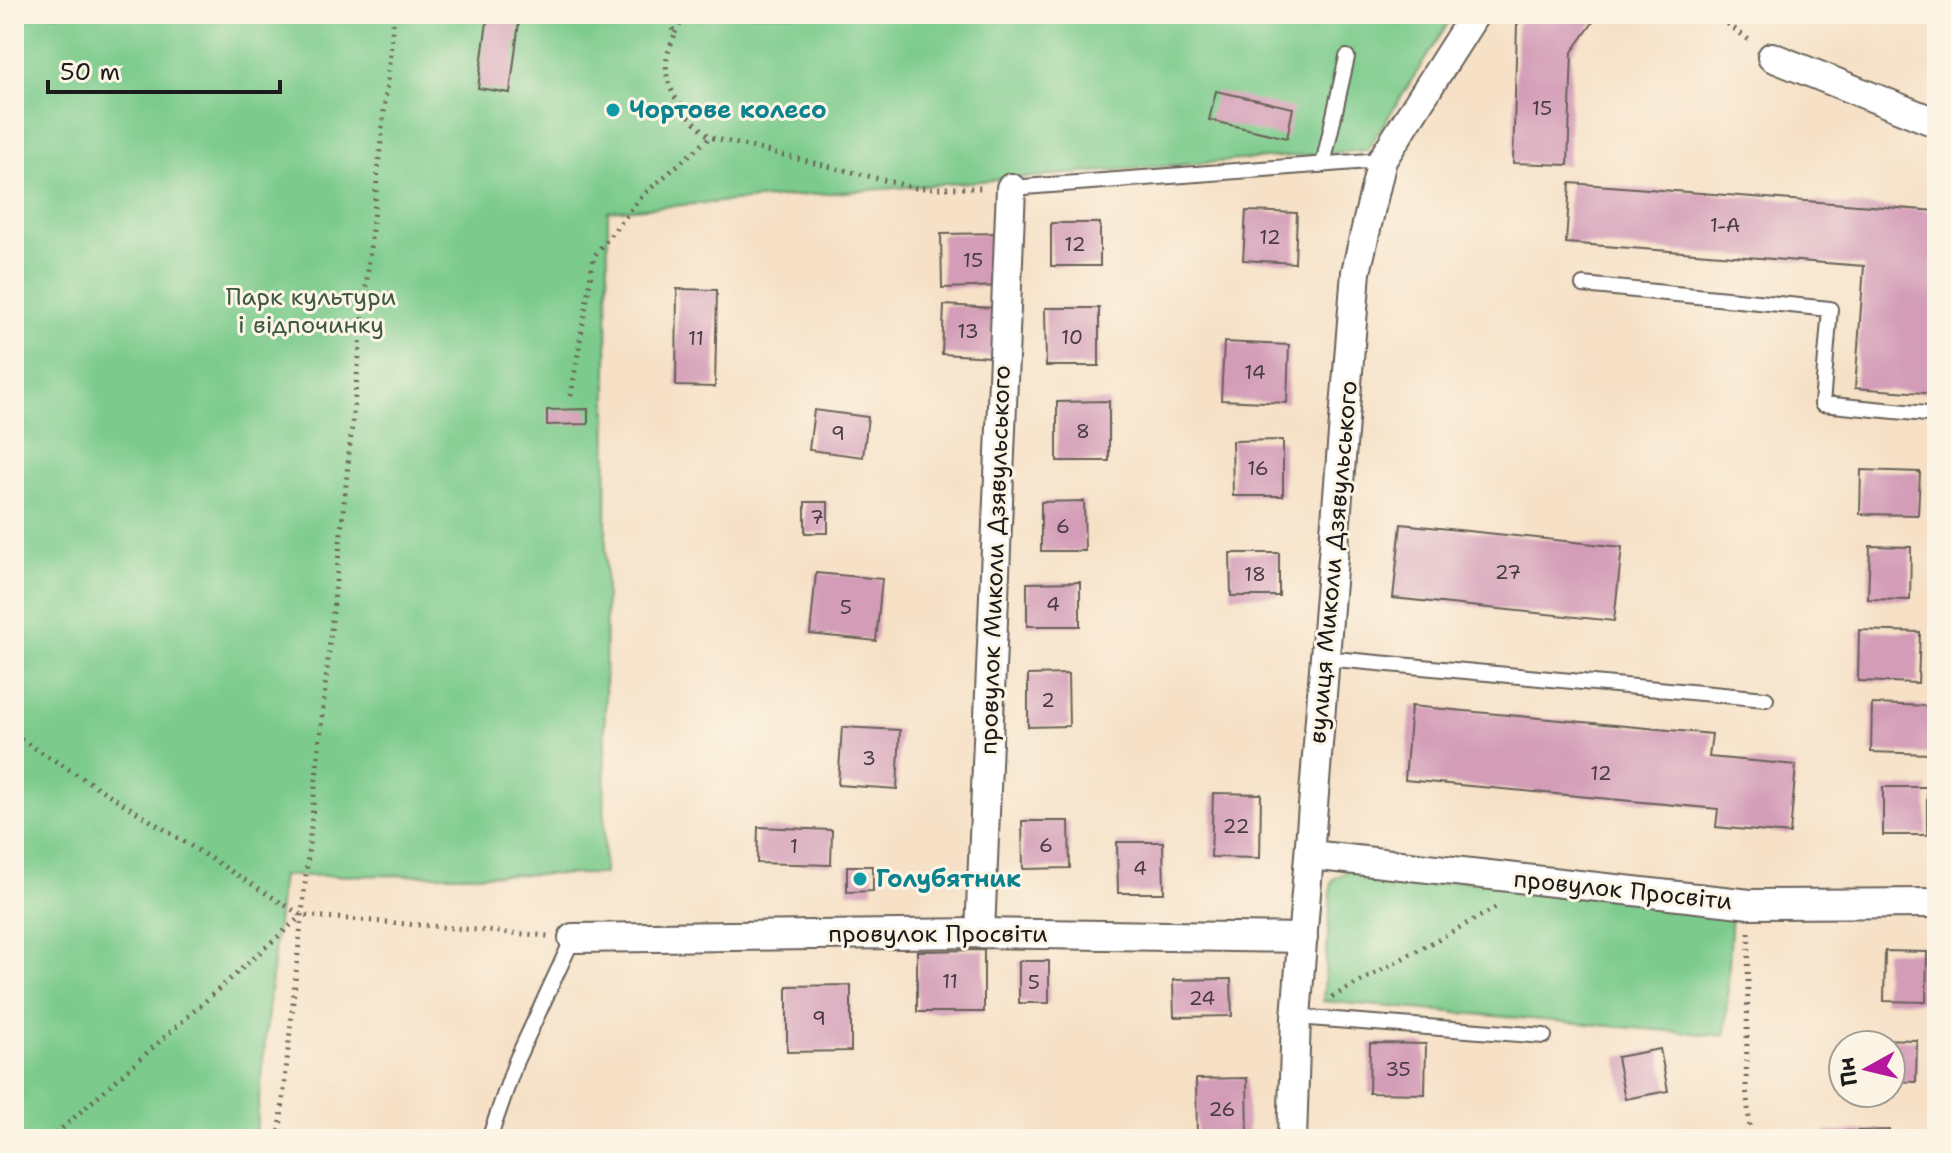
<svg xmlns="http://www.w3.org/2000/svg" width="1951" height="1153" font-family="'Shantell Sans',sans-serif">
<rect width="100%" height="100%" fill="#fcf5e5"/>
<filter id="ink" filterUnits="userSpaceOnUse"><feTurbulence type="fractalNoise" baseFrequency=".0125" numOctaves="2"/><feDisplacementMap in="SourceGraphic" scale="16" xChannelSelector="R" yChannelSelector="G"/><feConvolveMatrix kernelMatrix="1 2 1 2 8 2 1 2 1" color-interpolation-filters="sRGB"/></filter>
<filter id="wash" filterUnits="userSpaceOnUse"><feTurbulence type="fractalNoise" baseFrequency=".006" numOctaves="4" result="noise"/><feDisplacementMap in="SourceGraphic" scale="32" xChannelSelector="R" yChannelSelector="G"/><feGaussianBlur stdDeviation="1.8" result="paint"/><feColorMatrix in="noise" values="0 0 0 0 0 0 0 0 0 0 0 0 0 0 0 0 0 1.4 0 .05"/><feComposite in="paint" operator="in"/></filter>
<g filter="url(#wash)">
<rect width="100%" height="100%" fill="#f6e1c7"/>
<g fill="#7bcb8c" stroke="#4c7454" stroke-width="2">
<path d="M14,14H1454L1367,150L608,211L604,874L282,876L255,1139H14Z"/>
<path d="M1352,868L1732,911L1725,1036L1323,1001L1332,880Z"/>
</g>
<g id="blocks">
<g fill="#d39cb7">
<path d="M488,14H520L510,93L478,88Z"/>
<path d="M1525,14H1599L1572,52L1568,165L1513,163L1517,25Z"/>
<path d="M1216,91L1293,108L1287,138L1209,120Z"/>
<path d="M1570,183L1937,211V394L1855,388L1864,266L1566,243Z"/>
<path d="M1246,211L1297,213L1295,263L1243,260Z"/>
<rect x="1051" y="223" width="49" height="43"/>
<path d="M1003,233L1004,286L942,288L941,234Z"/>
<path d="M677,289L717,290L715,387L676,386Z"/>
<path d="M944,305L994,308L992,357L942,354Z"/>
<path d="M1045,308H1099V366H1046Z"/>
<path d="M1224,342L1289,345L1287,403L1221,400Z"/>
<path d="M1109,401V461H1057V402Z"/>
<path d="M588,409V424L547,425V410Z"/>
<path d="M814,410L868,417L863,457L809,450Z"/>
<path d="M1283,440V496H1233L1232,441Z"/>
<path d="M1861,470L1920,472L1918,515L1860,514Z"/>
<path d="M1084,501L1085,551H1041V502Z"/>
<rect x="805" y="502" width="23" height="31"/>
<path d="M1401,524L1622,547L1614,621L1393,598Z"/>
<path d="M1870,546L1911,547L1910,600L1868,599Z"/>
<path d="M1230,553H1279V596H1231Z"/>
<path d="M816,573L882,579L876,641L810,634Z"/>
<path d="M1080,582V626H1027V583Z"/>
<path d="M1859,630L1920,632L1918,683L1858,681Z"/>
<path d="M1068,674L1069,726L1028,727V675Z"/>
<path d="M1872,704L1931,706L1930,754L1871,752Z"/>
<path d="M1411,706L1712,734L1709,757L1796,765L1790,834L1716,827L1718,809L1405,780Z"/>
<path d="M842,727L900,730L897,789L838,785Z"/>
<rect x="1883" y="787" width="44" height="48"/>
<path d="M1213,793L1261,794L1260,858L1211,857Z"/>
<path d="M1022,821H1069L1070,868L1023,869Z"/>
<path d="M758,827L832,830L831,865L757,863Z"/>
<path d="M1117,842H1163L1164,893H1118Z"/>
<path d="M847,866H873V891L847,892Z"/>
<path d="M984,950V1012H917V951Z"/>
<path d="M1885,951L1927,952L1926,1002L1884,1001Z"/>
<rect x="1019" y="961" width="30" height="42"/>
<path d="M1231,979L1232,1016L1174,1017L1173,980Z"/>
<path d="M851,985V1051L787,1052V986Z"/>
<path d="M1875,1039L1917,1040L1916,1082L1891,1081V1045H1875Z"/>
<path d="M1370,1043L1426,1044L1425,1094L1369,1093Z"/>
<path d="M1660,1049L1668,1091L1625,1099L1617,1057Z"/>
<path d="M1247,1078L1248,1139H1197L1196,1079Z"/>
<path d="M1889,1130L1890,1139H1823V1132Z"/>
</g>
</g>
</g>
<g filter="url(#ink)">
<use href="#blocks" fill-opacity="0" stroke="#686158" stroke-width="2"/>
<g fill="none" stroke-linecap="round" stroke-linejoin="round">
<defs>
<g id="service">
<path d="M1323,165L1347,57"/>
<path d="M1011,188L1382,160"/>
<path d="M1583,285L1830,309L1822,404L1937,415"/>
<path d="M1324,658L1766,699"/>
<path d="M1296,1017L1544,1036"/>
<path d="M489,1139L516,1061L573,938"/>
</g>
<g id="minor">
<path d="M1772,57L1937,123"/>
<path d="M1311,855L1750,904L1937,903"/>
<path d="M980,933L1011,188"/>
<path d="M573,938L980,933L1303,938"/>
<path d="M1292,1139L1296,1017L1356,272L1382,160L1475,14"/>
</g>
</defs>
<use href="#service" stroke="#686158" stroke-width="18"/>
<use href="#minor" stroke="#686158" stroke-width="32"/>
<g stroke="#686158" stroke-width="5" stroke-dasharray="2 6" stroke-linecap="butt">
<path d="M665,14L675,34C672,42 668,50 667,58C662,92 688,116 710,137L916,188H985"/>
<path d="M1715,14L1749,40"/>
<path d="M675,33L686,14"/>
<path d="M571,396L594,256L642,196L710,137"/>
<path d="M14,735L301,915L548,936"/>
<path d="M1749,932L1746,1087L1751,1139"/>
<path d="M1332,997L1499,906"/>
<path d="M50,1139L301,916"/>
<path d="M279,1139L394,14"/>
</g>
<use href="#service" stroke="#fff" stroke-width="14"/>
<use href="#minor" stroke="#fff" stroke-width="28"/>
</g>
</g>
<g fill="#0f9aa8" stroke="#fcf5e5" stroke-width="3">
<circle cx="613" cy="110" r="8"/>
<circle cx="860" cy="879" r="8"/>
</g>
<g text-anchor="middle" stroke-width="6" stroke-linejoin="round" paint-order="stroke">
<g font-size="20" fill="#4a3c43">
<text x="1542" y="115">15</text>
<text x="1725" y="232">1-А</text>
<text x="1270" y="244">12</text>
<text x="1075" y="251">12</text>
<text x="973" y="267">15</text>
<text x="968" y="338">13</text>
<text x="1072" y="344">10</text>
<text x="696" y="345">11</text>
<text x="1255" y="379">14</text>
<text x="1083" y="438">8</text>
<text x="838" y="440">9</text>
<text x="1258" y="475">16</text>
<text x="817" y="524">7</text>
<text x="1063" y="533">6</text>
<text x="1508" y="579">27</text>
<text x="1255" y="581">18</text>
<text x="1053" y="611">4</text>
<text x="846" y="614">5</text>
<text x="1048" y="707">2</text>
<text x="869" y="765">3</text>
<text x="1601" y="780">12</text>
<text x="1236" y="833">22</text>
<text x="1046" y="852">6</text>
<text x="794" y="853">1</text>
<text x="1140" y="875">4</text>
<text x="950" y="988">11</text>
<text x="1034" y="989">5</text>
<text x="1202" y="1005">24</text>
<text x="819" y="1025">9</text>
<text x="1398" y="1076">35</text>
<text x="1222" y="1116">26</text>
</g>
<g font-size="24" font-weight="bold" fill="#0d838f" stroke="#fcf5e5" text-anchor="start">
<text x="629" y="118">Чортове колесо</text>
<text x="876" y="887">Голубятник</text>
</g>
<g font-size="24" fill="#3d5943" stroke="#fcf5e5">
<text x="311" y="305">Парк культури<tspan x="311" dy="28">і відпочинку</tspan></text>
</g>
<g font-size="24" fill="#1c1c1c" stroke="#fcf5e5">
<text transform="translate(995 560) rotate(-88)" y="8">провулок Миколи Дзявульського</text>
<text transform="translate(1333 562) rotate(-85)" y="8">вулиця Миколи Дзявульського</text>
<text transform="translate(1623 890) rotate(6)" y="8">провулок Просвіти</text>
<text x="938" y="942">провулок Просвіти</text>
</g>
</g>
<rect width="1951" height="1153" fill="none" stroke="#fcf5e5" stroke-width="48"/>
<g transform="translate(1867 1069) rotate(262)"><circle r="38" fill="#fcf5e5" stroke="#a29e95" stroke-width="2"/>
<path d="M0-6L14 30L0 20L-14 30Z" fill="#b5179e"/>
<text y="-12" font-size="22" font-weight="bold" text-anchor="middle" fill="#1c1c1c">Пн</text>
</g>
<path d="M48 80v12h232v-12" fill="none" stroke="#1c1c1c" stroke-width="4"/>
<text x="60" y="80" font-size="24" fill="#1c1c1c" stroke="#fcf5e5" stroke-width="6" paint-order="stroke">50 m</text>
</svg>
